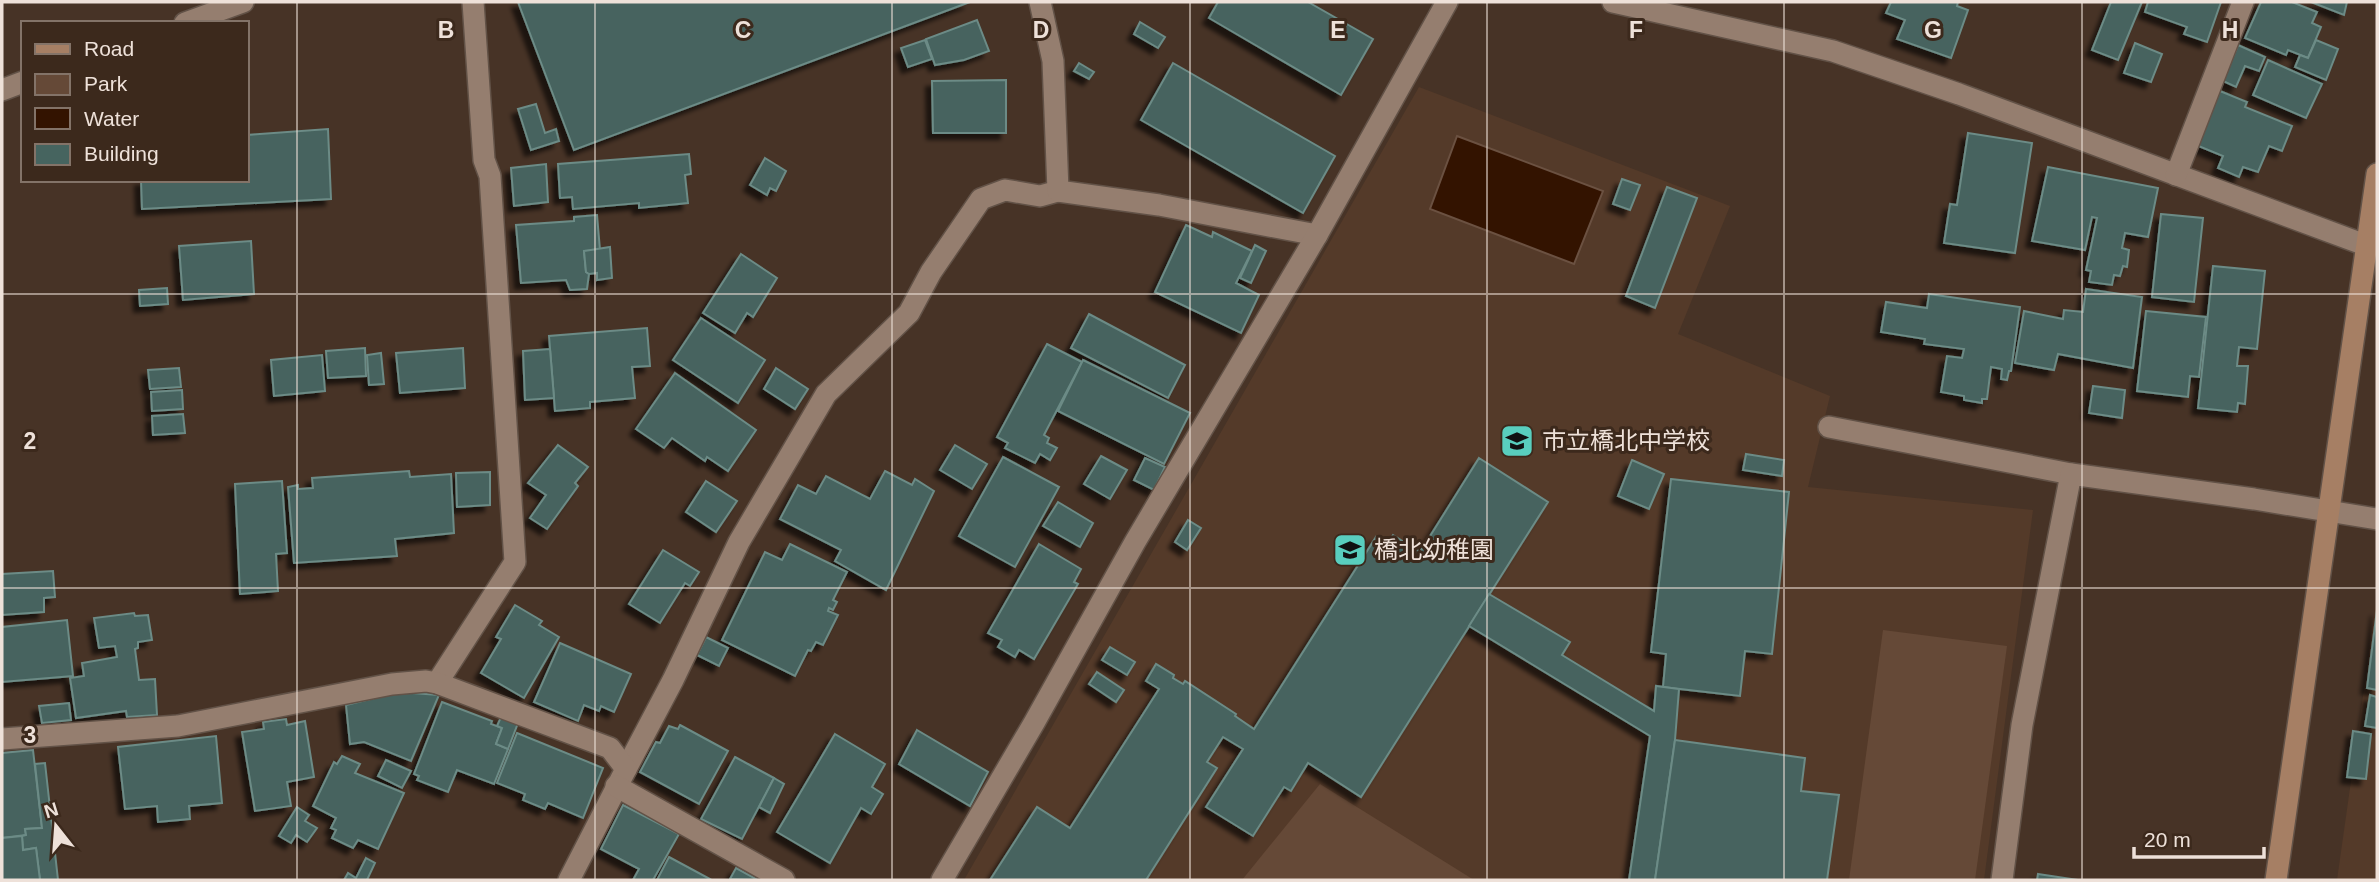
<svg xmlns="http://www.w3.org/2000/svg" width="2379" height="882" font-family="Helvetica,'Noto Sans JP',sans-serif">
<defs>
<filter id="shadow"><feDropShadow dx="-6" dy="6" stdDeviation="2" flood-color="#0009"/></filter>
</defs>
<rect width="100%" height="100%" fill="#473326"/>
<g fill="#543a29">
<path d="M1419,87L1730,206L1678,334L1830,396L1808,487L2033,510L1984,880H964Z"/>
<path d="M2377,597V880H2337Z"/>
</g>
<g fill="#654937">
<path d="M1883,630L2007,646L1975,880H1849Z"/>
<path d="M1320,784L1474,880H1242Z"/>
</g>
<path fill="#331300" stroke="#6b5141" stroke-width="2" d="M1457,136L1603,191L1574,264L1430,209Z"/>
<g fill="#46645f" stroke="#6c8b86" stroke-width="2" filter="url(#shadow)">
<path d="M518,2H970L574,150Z"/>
<path d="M1218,2H1308L1373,39L1341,95L1209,18Z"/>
<path d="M1891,2H1958L1957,6L1968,10L1951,58L1897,39L1905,20L1886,13Z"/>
<path d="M2111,2H2142L2118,60L2092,50Z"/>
<path d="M2148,2H2221L2207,42L2184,34L2187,27L2145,12Z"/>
<path d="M2261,2H2292L2317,12L2312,23L2321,27L2308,58L2288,50L2286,55L2245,38Z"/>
<path d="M2311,2H2347L2344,15Z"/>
<path d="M977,20L989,51L964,60L935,65L926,39Z"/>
<path d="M1140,22L1165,37L1158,48L1134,34Z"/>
<path d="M925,40L932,59L908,67L901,48Z"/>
<path d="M2316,40L2338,49L2326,80L2295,67L2300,55L2308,58Z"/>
<path d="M2135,43L2162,54L2151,82L2124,73Z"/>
<path d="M2238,45L2265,57L2259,71L2245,66L2236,87L2223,81Z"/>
<path d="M2268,60L2322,84L2306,118L2253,95Z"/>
<path d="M1079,63L1094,72L1089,79L1074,71Z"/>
<path d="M1173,63L1335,156L1303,213L1141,120Z"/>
<path d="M1006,80V133H933L932,81Z"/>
<path d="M2220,91L2247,102L2245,107L2292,126L2282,151L2269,146L2258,172L2243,167L2239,177L2218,168L2223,156L2196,145Z"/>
<path d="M536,104L545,133L556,129L559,141L531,150L518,109Z"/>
<path d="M328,129L331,199L142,209L141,180H247V135Z"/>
<path d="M1968,133L2032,143L2015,253L1944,243L1950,204L1957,205Z"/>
<path d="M689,154L691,174L685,175L688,203L639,208V203L573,209L572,197L560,198L558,164Z"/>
<path d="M765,158L786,171L776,191L770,188L767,195L750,185Z"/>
<path d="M546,164L548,202L514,206L511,168Z"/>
<path d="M2048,167L2158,188L2148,237L2125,233L2122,248L2129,250L2127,267L2123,266L2120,276L2114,275L2112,285L2089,282L2091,271L2086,270L2097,218L2092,217L2085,250L2032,241Z"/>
<path d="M1622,179L1640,185L1630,210L1613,204Z"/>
<path d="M1667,187L1697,198L1655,308L1626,296Z"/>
<path d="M2161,214L2203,218L2194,302L2152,297Z"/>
<path d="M597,215L600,250L584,251L586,272L589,274L587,289L570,290L566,280L521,283L516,225L574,221V217Z"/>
<path d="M1186,225L1212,237L1213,232L1252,251L1236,283L1259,295L1241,333L1155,292Z"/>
<path d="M251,241L254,294L183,300L179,246Z"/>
<path d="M1255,245L1266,251L1251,283L1240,278Z"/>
<path d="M610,247L612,278L597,280V273L589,274L586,272L584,251Z"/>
<path d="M741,254L777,278L753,317L747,313L735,333L703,313Z"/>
<path d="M2213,266L2265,271L2257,349L2239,347L2237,366H2248L2245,404L2238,403L2237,412L2198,408Z"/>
<path d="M167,288L168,304L140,306L139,290Z"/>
<path d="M2086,289L2142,297L2133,368L2058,354L2054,370L2015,363L2024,311L2063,319L2064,310L2083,312Z"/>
<path d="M1929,294L2020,307L2011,371H2009L2007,380L2001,379L2002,369L1991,367L1987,399H1982V403L1964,400V396L1941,392L1947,356L1962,358L1964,349L1924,344L1925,339L1881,332L1886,302L1927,308Z"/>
<path d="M2146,311L2206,317L2199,377L2190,376L2188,397L2137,391Z"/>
<path d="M1089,314L1185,365L1168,398L1071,348Z"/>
<path d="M701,318L765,360L738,403L673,360Z"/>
<path d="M647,328L650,366L632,367L635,398L590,402V408L555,411L549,336Z"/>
<path d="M1047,344L1082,362L1044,435L1049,438L1047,443L1057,448L1050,460L1040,454L1035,463L1005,448L1008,443L997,437Z"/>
<path d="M365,348L366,376L328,378L326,351Z"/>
<path d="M463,348L465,388L400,393L396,353Z"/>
<path d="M550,349L554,398L525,400L523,351Z"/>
<path d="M381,353L384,384L369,385L367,355Z"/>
<path d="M322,355L325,391L274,396L271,360Z"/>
<path d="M1083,360L1190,413L1164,464L1058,411Z"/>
<path d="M179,368L181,387L150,389L148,370Z"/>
<path d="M776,368L808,389L795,409L764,389Z"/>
<path d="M675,373L756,430L728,471L707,457L705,461L672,438L664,448L636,429Z"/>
<path d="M2093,386L2125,390L2122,418L2089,413Z"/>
<path d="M182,390L183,409L152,411L151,392Z"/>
<path d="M183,414L185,433L153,435L152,416Z"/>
<path d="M558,445L588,467L575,483L578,486L547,529L530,518L546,495L528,483Z"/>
<path d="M955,445L987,464L972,489L940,470Z"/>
<path d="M1746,454L1784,460L1782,476L1743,470Z"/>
<path d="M1101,456L1127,470L1110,499L1084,484Z"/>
<path d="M1003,457L1059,487L1015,567L959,536Z"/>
<path d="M1145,458L1165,467L1154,490L1134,480Z"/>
<path d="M1479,458L1548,502L1361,797L1308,763L1291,791L1284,787L1253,836L1206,807L1243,749L1223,737L1207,762L1217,768L1146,880H990L1037,807L1070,828L1159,689L1146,681L1156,664L1174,675L1173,678L1183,684L1185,681L1236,714L1235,716L1254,729L1376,537L1387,544L1393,535L1420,552Z"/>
<path d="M1632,460L1664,474L1649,509L1618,496Z"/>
<path d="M409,471L410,477L451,474L454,533L395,539L397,556L294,563L288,487L298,485V489L313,488L312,478Z"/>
<path d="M885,471L912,485L915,479L934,491L886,590L835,561L841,550L780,519L798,485L816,494L826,476L870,499Z"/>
<path d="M490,472V505L457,507L456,473Z"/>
<path d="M1671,479L1789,492L1772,654L1745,651L1740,696L1663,687L1666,654L1651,652Z"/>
<path d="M282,481L287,553L276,554L278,591L240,594L235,484Z"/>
<path d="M706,481L737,501L716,532L686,512Z"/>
<path d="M1058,502L1093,523L1080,547L1043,526Z"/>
<path d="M1188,520L1201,528L1187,550L1175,542Z"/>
<path d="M790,544L847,572L833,600L837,602L833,610L829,608L828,611L838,615L823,645L816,642L811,651L808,650L795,676L722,640L765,552L782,560Z"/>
<path d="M1039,544L1081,569L1074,582L1078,584L1034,659L1019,650L1015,657L998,647L1002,640L988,633Z"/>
<path d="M663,550L699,572L690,586L685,583L660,623L629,604Z"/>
<path d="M53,571L55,597L44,598V612L2,615V574Z"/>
<path d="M1489,594L1570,642L1562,655L1654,711L1656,686L1679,689L1675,740L1655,880H1629L1650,736L1469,626Z"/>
<path d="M515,605L542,621L539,625L559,637L524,698L481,673L501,639L496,637Z"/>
<path d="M2377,610V690L2367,688Z"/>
<path d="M134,613L135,616L148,615L152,640L138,642V648L135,649L139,680L155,679L157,715L127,717L126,711L76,718L70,678L84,676L82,663L117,657L115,646L99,648L94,618Z"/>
<path d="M67,620L73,676L2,682V627Z"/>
<path d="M706,637L728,648L719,666L697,655Z"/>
<path d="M560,643L631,674L614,712L601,706L599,711L584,705L578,721L534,702Z"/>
<path d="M1110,647L1135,662L1127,675L1102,660Z"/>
<path d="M1097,672L1124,690L1116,702L1089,684Z"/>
<path d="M399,692L439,695L411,761L364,742L350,744L346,705Z"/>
<path d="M2370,695L2377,697V728L2365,726Z"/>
<path d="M442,702L492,721L491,724L502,728L496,744L508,749L494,784L457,770L448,792L417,780L419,776L414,774Z"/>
<path d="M69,703L71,720L42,723L39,706Z"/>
<path d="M501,717L518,723L508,749L496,744L502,728L497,726Z"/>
<path d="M286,719L287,725L305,721L314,777L287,782L291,806L255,811L242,732L264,729L263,722Z"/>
<path d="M680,725L728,751L699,804L640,772L656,742L660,743L669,726L678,729Z"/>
<path d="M917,730L988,772L970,806L899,764Z"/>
<path d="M2353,731L2371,734L2366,779L2347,777Z"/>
<path d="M517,733L603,768L583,818L548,803L545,809L523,800L525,794L497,783Z"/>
<path d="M835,734L885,764L872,787L883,794L871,814L861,808L830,863L777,832Z"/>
<path d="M216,736L222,803L189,806L190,819L158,822L157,806L125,809L118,747Z"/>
<path d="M1675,740L1805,758L1801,791L1839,795L1827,880H1655Z"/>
<path d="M33,750L42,828L25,829L26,835L2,838V753Z"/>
<path d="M342,756L360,764L355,773L404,793L378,849L358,840L353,848L332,838L336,830L331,828L336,818L313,806L334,762L337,764Z"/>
<path d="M735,757L774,778L742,839L701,819Z"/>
<path d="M386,760L411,771L402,788L378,776Z"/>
<path d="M45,763L58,880H40L36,848L23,850L22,836L26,835L25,829L42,828L35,764Z"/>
<path d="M774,778L784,784L770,813L759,807Z"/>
<path d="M623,805L679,834L653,880H633L639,869L601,849Z"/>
<path d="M297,807L309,815L305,821L317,828L307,842L296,835L291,843L279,836Z"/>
<path d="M22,836L23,850L36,848L40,880H2V838Z"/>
<path d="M669,857L710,879L709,880H657Z"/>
<path d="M366,858L375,863L367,880H344L348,873L356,878Z"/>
<path d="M736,868L758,880L730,879Z"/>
<path d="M2038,874L2078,880H2037Z"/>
</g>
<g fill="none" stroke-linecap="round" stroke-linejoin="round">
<defs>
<path id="lane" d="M626,769L673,680L739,542L826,394L909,313L931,272L981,199L1005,190L1040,196L1058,191"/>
<g id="street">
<path d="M1040,2L1053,61L1058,191L1159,205L1317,235"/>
<path d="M1613,2L1833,51L1959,94L2368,246"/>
<path d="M185,23L243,2"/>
<path d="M2,90L23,82"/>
<path d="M2176,175L2243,2"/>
<path d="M1829,427L2071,474"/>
<path d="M437,683L515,562L490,176L484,160L473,2"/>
<path d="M2,739L178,726L392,684L426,681L437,683L610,748L626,769L569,880"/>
<path d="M616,786L784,880"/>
<path d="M942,880L1034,723L1135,542L1317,235L1447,2"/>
<path d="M2002,880L2022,725L2071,474L2254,499L2377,519"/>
</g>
<path id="secondary" d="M2276,880L2377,174"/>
</defs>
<use href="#lane" stroke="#625247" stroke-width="24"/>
<use href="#street" stroke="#625247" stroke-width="24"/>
<use href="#secondary" stroke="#625247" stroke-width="24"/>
<use href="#lane" stroke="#957e6f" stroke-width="21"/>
<use href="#street" stroke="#957e6f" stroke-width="21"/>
<use href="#secondary" stroke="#a67f64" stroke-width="21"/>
</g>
<path fill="none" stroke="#eee1d9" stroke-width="2" stroke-opacity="0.55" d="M297,2V880M595,2V880M892,2V880M1190,2V880M1487,2V880M1784,2V880M2082,2V880M2,294H2377M2,588H2377"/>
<defs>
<symbol id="school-square" viewBox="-11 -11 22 22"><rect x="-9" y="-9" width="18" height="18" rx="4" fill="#59cebe" stroke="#3c291c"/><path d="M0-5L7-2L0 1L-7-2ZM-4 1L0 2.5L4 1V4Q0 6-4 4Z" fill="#111"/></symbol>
</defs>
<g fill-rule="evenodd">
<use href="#school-square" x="1498" y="422" width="38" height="38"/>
<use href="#school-square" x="1331" y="531" width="38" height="38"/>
</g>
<g text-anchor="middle" stroke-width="6" stroke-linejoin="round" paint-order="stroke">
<g font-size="24" fill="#eee1d9" stroke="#3c291c" text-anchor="start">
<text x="1542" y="449">市立橋北中学校</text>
<text x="1374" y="558">橋北幼稚園</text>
</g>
</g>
<g font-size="23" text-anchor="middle" font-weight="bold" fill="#eee1d9" stroke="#3c291c" stroke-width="6" stroke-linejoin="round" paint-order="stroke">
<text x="446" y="38">B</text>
<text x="743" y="38">C</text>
<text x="1041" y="38">D</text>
<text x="1338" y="38">E</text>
<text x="1636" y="38">F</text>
<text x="1933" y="38">G</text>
<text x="2230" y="38">H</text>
<text x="30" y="449">2</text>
<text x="30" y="743">3</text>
</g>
<rect width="2379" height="882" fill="none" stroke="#eee1d9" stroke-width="7"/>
<rect x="21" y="21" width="228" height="161" fill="#3c291c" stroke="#837368" stroke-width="2"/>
<rect x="35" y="44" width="35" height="10" fill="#a67f64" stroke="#837368" stroke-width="2"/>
<text x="84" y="56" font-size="21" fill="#eee1d9">Road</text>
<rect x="35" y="74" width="35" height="21" fill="#654937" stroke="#837368" stroke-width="2"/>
<text x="84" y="91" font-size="21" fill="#eee1d9">Park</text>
<rect x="35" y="108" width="35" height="21" fill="#331300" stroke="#837368" stroke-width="2"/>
<text x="84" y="126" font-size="21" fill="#eee1d9">Water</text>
<rect x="35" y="144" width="35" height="21" fill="#46645f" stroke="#837368" stroke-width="2"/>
<text x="84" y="161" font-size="21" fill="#eee1d9">Building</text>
<g transform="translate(56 826) rotate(343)" stroke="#3c291c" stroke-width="5" paint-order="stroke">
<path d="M0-5L12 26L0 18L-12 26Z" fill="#eee1d9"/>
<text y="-10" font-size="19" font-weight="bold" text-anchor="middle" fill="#eee1d9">N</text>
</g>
<path d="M2134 847v10h130v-10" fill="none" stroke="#eee1d9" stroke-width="3.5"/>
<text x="2144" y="847" font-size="21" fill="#eee1d9" stroke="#3c291c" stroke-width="5" paint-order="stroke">20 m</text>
</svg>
